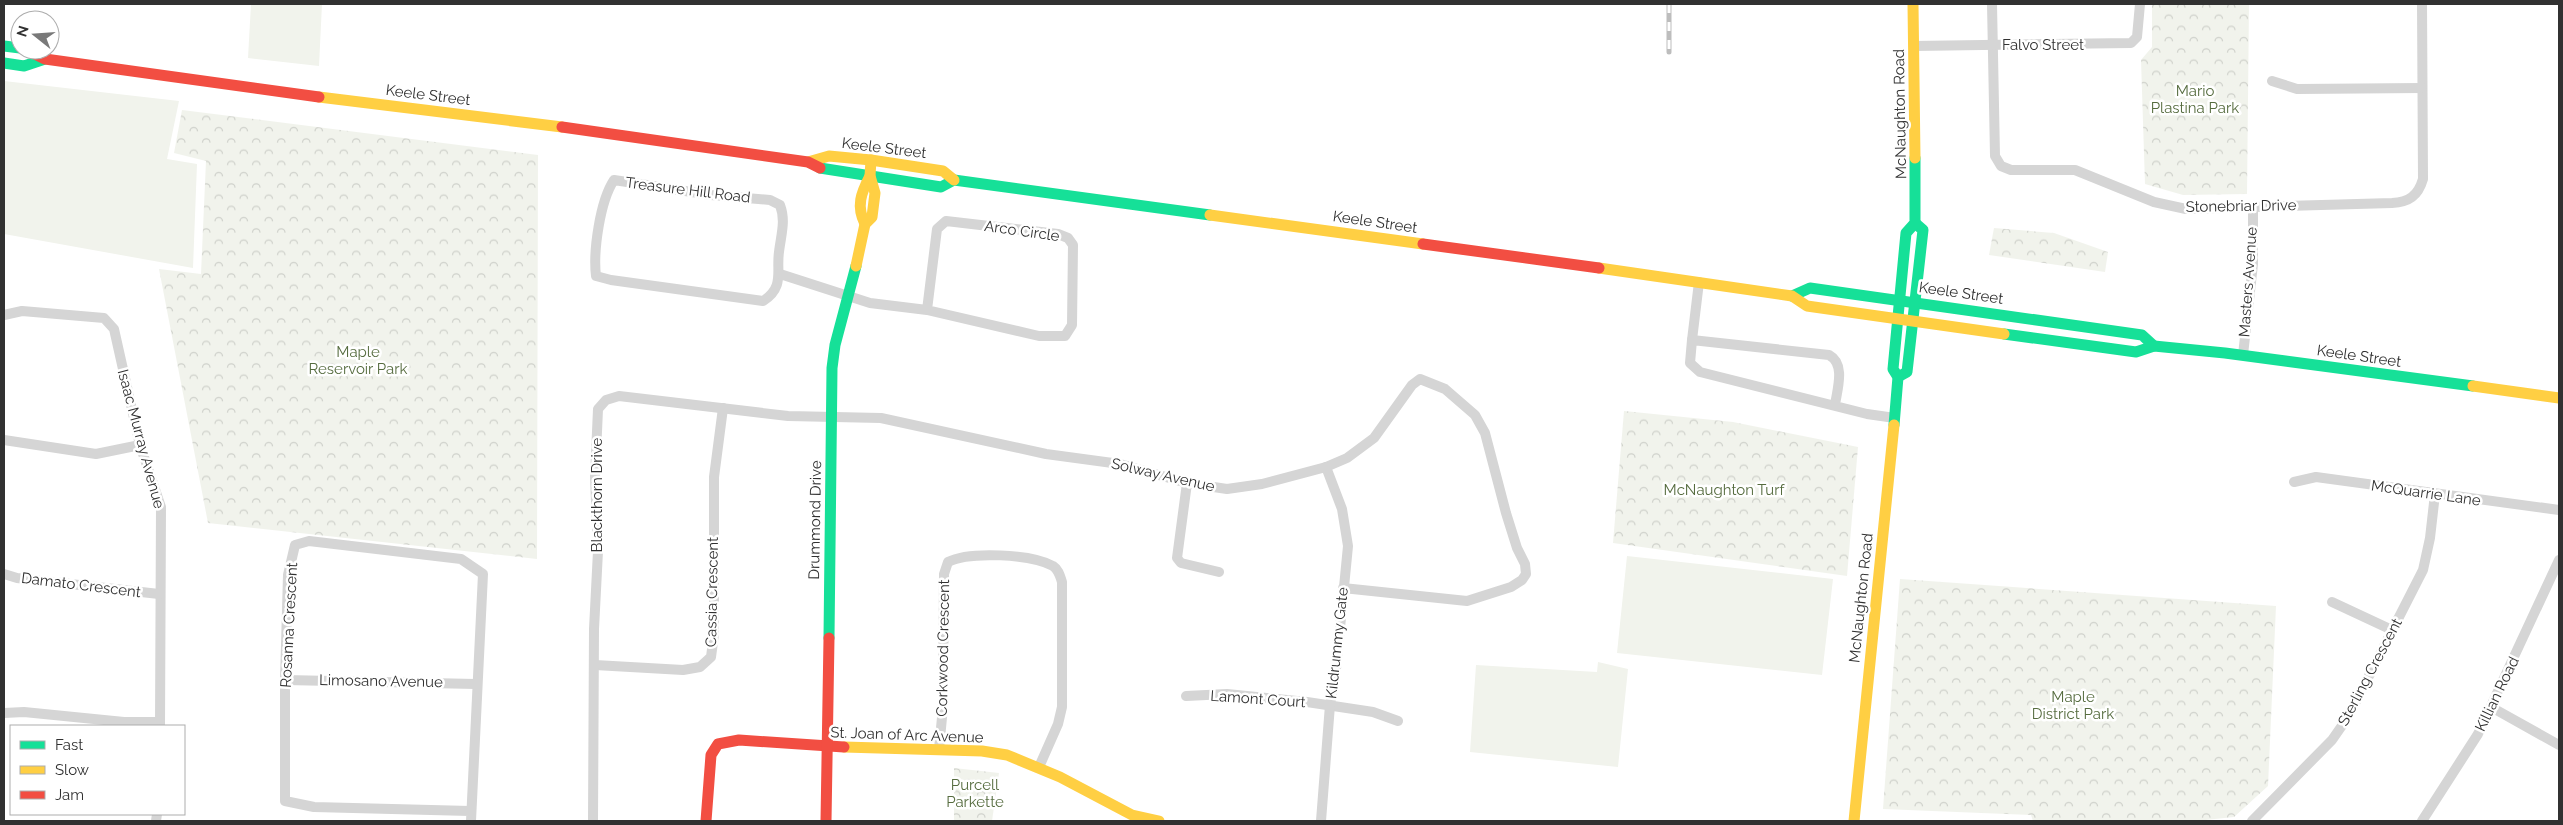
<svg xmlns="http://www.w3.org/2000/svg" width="2563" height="825" font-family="Raleway,sans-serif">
<defs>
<pattern id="forest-crowns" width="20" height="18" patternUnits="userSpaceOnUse" patternTransform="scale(1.25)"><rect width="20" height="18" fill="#f1f3ec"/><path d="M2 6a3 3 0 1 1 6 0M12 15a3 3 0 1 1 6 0" fill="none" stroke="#cfd1cb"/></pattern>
</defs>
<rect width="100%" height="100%" fill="#fff"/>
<g fill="#f1f3ec">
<path d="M251,4H322L319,66L248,58Z"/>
<path d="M4,81L179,101L167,159L197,164L193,268L4,234Z"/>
<path d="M1627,556L1833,579L1822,675L1617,653Z"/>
<path d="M1598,662L1628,669L1618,767L1470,752L1476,665L1597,672Z"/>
</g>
<g fill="url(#forest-crowns)">
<path d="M2152,4H2249L2247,194L2183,195L2145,184L2141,60L2152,47Z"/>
<path d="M182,110L538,155L537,559L208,523L159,269L201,274L206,161L174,153Z"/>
<path d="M1994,228L2054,233L2108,252L2105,272L1989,255Z"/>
<path d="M1624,411L1733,422L1858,447L1847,576L1613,543Z"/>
<path d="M1900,579L2276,606L2268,786L2234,817L2196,821H2033L2031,815L1883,809Z"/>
<path d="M954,768L999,773L992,821H954Z"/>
</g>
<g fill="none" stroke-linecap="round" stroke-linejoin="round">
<g stroke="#d5d5d5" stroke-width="10">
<path d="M1992,4L1995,156L2001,166L2011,170H2075L2154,202L2186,209L2392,203C2409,202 2418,196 2423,179L2422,4"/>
<path d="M1914,46L2131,43L2137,37L2140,4"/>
<path d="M2272,81L2297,89L2422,88"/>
<path d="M614,180L711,195L770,200L780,205C786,221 781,235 779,252C776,271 785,287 763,301L611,280L596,276C593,251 600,201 614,180Z"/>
<path d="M780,274L870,303L927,310L1039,336H1065L1072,325L1073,245L1068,238L1058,234L946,221L937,229L927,310"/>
<path d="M4,315L22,311L104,318L114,329L140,445L161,507L160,726"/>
<path d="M1692,340L1699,282"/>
<path d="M2243,355L2253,264V209"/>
<path d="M1835,405C1837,390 1846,364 1829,355L1692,340L1690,363L1700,372L1867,414L1895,418"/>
<path d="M4,440L96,454L140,445"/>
<path d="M2294,482L2316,477L2559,510"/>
<path d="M1187,483L1177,558L1181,563L1219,572"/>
<path d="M4,574L17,578L159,594"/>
<path d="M2332,602L2392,630"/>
<path d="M595,665L683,670L700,667L711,657L714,634V477L723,408"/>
<path d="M285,680L476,684"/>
<path d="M1186,696L1227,694L1307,702L1373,712L1398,721"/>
<path d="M2491,707L2559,745"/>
<path d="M4,713L24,712L124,722H160"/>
<path d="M939,749L943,707L944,574L948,562C969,551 1032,554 1053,566C1059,570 1060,576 1062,582V707L1058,724L1039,767"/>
<path d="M470,811L314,807L285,801V680L288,575L295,545L309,541L461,559L483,574L471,821"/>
<path d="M156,821L157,814"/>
<path d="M593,821L594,629L598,551L595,477L598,409L606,400L619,396L788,416L881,418L1046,454L1120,464L1187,483L1227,489L1262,484L1326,467L1347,458L1374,438L1412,385L1420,379L1445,389L1475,415L1485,433L1506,513L1517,548L1525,564L1526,574L1522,580L1511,587L1467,601L1343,588"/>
<path d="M1321,821L1330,705L1336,669L1348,546L1342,509L1326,467"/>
<path d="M2252,821L2332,740L2348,717L2423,570L2430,538L2435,494"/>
<path d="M2422,821L2478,734L2559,560"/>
</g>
<g stroke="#16e098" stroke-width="11">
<path d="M4,46L20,48"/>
<path d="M4,63L24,66L45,59"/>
<path d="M820,168L941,187L954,180L1210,215"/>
<path d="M1792,296L1810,288L2142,335L2154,346"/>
<path d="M2004,334L2136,352L2154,346L2225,353L2473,386"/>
<path d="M1898,377L1907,372L1923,230L1915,223"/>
<path d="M1894,425L1898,377L1893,369L1906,233L1915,223V158"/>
<path d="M829,638L832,368L835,345L856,266"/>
</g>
<g stroke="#ffcf43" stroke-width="11">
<path d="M1913,4L1915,158"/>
<path d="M319,97L562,127"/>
<path d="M808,162L829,156L871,160L943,171L954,180"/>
<path d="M1210,215L1423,244"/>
<path d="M865,224C856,206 861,193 870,176"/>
<path d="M856,266L865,224L872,217L875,193L870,176L871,160"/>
<path d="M1599,268L1792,296L1807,306L2004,334"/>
<path d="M2473,386L2559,398"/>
<path d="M844,747L982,751L1007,755L1060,777L1132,815L1159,821"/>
<path d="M1854,821L1894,425"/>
</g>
<g stroke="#f24e42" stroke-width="11">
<path d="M27,50L45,59L319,97"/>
<path d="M562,127L808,162L820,168"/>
<path d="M1423,244L1599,268"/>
<path d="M706,821L711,755L718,744L739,740L844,747"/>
<path d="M826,821L829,638"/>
</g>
<defs>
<path id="rail" d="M1669,4V52"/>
</defs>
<use href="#rail" stroke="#bdbdbd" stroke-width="5"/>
<use href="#rail" stroke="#fff" stroke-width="3" stroke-dasharray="9" stroke-linecap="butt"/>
</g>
<g text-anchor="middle" stroke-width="5" stroke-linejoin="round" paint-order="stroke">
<g font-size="15" fill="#313131" stroke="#fff">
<text x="2043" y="50">Falvo Street</text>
<text transform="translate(428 95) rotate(7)" y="5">Keele Street</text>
<text transform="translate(1900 114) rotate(-91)" y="5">McNaughton Road</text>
<text transform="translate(884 148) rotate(7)" y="5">Keele Street</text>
<text transform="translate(688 190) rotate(7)" y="5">Treasure Hill Road</text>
<text transform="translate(2241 206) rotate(-1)" y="5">Stonebriar Drive</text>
<text transform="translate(1375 222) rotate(8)" y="5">Keele Street</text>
<text transform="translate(1022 231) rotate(8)" y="5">Arco Circle</text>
<text transform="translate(2248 282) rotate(-86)" y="5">Masters Avenue</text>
<text transform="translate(1961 293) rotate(8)" y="5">Keele Street</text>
<text transform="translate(2359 356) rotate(8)" y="5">Keele Street</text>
<text transform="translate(141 439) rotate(75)" y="5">Isaac Murray Avenue</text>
<text transform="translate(1163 475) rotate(13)" y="5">Solway Avenue</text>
<text transform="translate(2426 493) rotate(8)" y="5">McQuarrie Lane</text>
<text transform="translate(597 495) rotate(-90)" y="5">Blackthorn Drive</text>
<text transform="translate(815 520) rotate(-89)" y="5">Drummond Drive</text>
<text transform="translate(81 585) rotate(7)" y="5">Damato Crescent</text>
<text transform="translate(712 592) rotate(-89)" y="5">Cassia Crescent</text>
<text transform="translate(1861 598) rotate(-84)" y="5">McNaughton Road</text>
<text transform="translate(289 625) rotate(-87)" y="5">Rosanna Crescent</text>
<text transform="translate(1337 643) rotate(-84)" y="5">Kildrummy Gate</text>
<text transform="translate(943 648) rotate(-89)" y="5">Corkwood Crescent</text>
<text transform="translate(2370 672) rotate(-62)" y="5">Sterling Crescent</text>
<text transform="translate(381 681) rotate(1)" y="5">Limosano Avenue</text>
<text transform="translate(2497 694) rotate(-64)" y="5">Killian Road</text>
<text transform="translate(1258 699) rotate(4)" y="5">Lamont Court</text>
<text transform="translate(907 735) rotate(2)" y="5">St. Joan of Arc Avenue</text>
</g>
<g font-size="15" fill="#566c3f" stroke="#fff">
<text x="2195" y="96">Mario<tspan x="2195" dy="17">Plastina Park</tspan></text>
<text x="358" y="357">Maple<tspan x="358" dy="17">Reservoir Park</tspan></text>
<text x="1724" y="495">McNaughton Turf</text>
<text x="2073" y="702">Maple<tspan x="2073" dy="17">District Park</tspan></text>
<text x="975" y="790">Purcell<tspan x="975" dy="17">Parkette</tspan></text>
</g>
</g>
<rect width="2563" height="825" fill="none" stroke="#313131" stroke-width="10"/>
<rect x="10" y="725" width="175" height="90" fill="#ffffff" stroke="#adadad"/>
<rect x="20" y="741" width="25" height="8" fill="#16e098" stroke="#adadad"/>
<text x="55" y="750" font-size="15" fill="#313131">Fast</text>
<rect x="20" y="766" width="25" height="8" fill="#ffcf43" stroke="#adadad"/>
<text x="55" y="775" font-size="15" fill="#313131">Slow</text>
<rect x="20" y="791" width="25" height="8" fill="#f24e42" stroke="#adadad"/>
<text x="55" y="800" font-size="15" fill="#313131">Jam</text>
<g transform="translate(35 35) rotate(287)"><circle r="24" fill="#ffffff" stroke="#adadad"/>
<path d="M0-4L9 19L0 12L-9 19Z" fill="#797979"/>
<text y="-8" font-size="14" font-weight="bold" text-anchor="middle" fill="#313131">N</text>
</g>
</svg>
